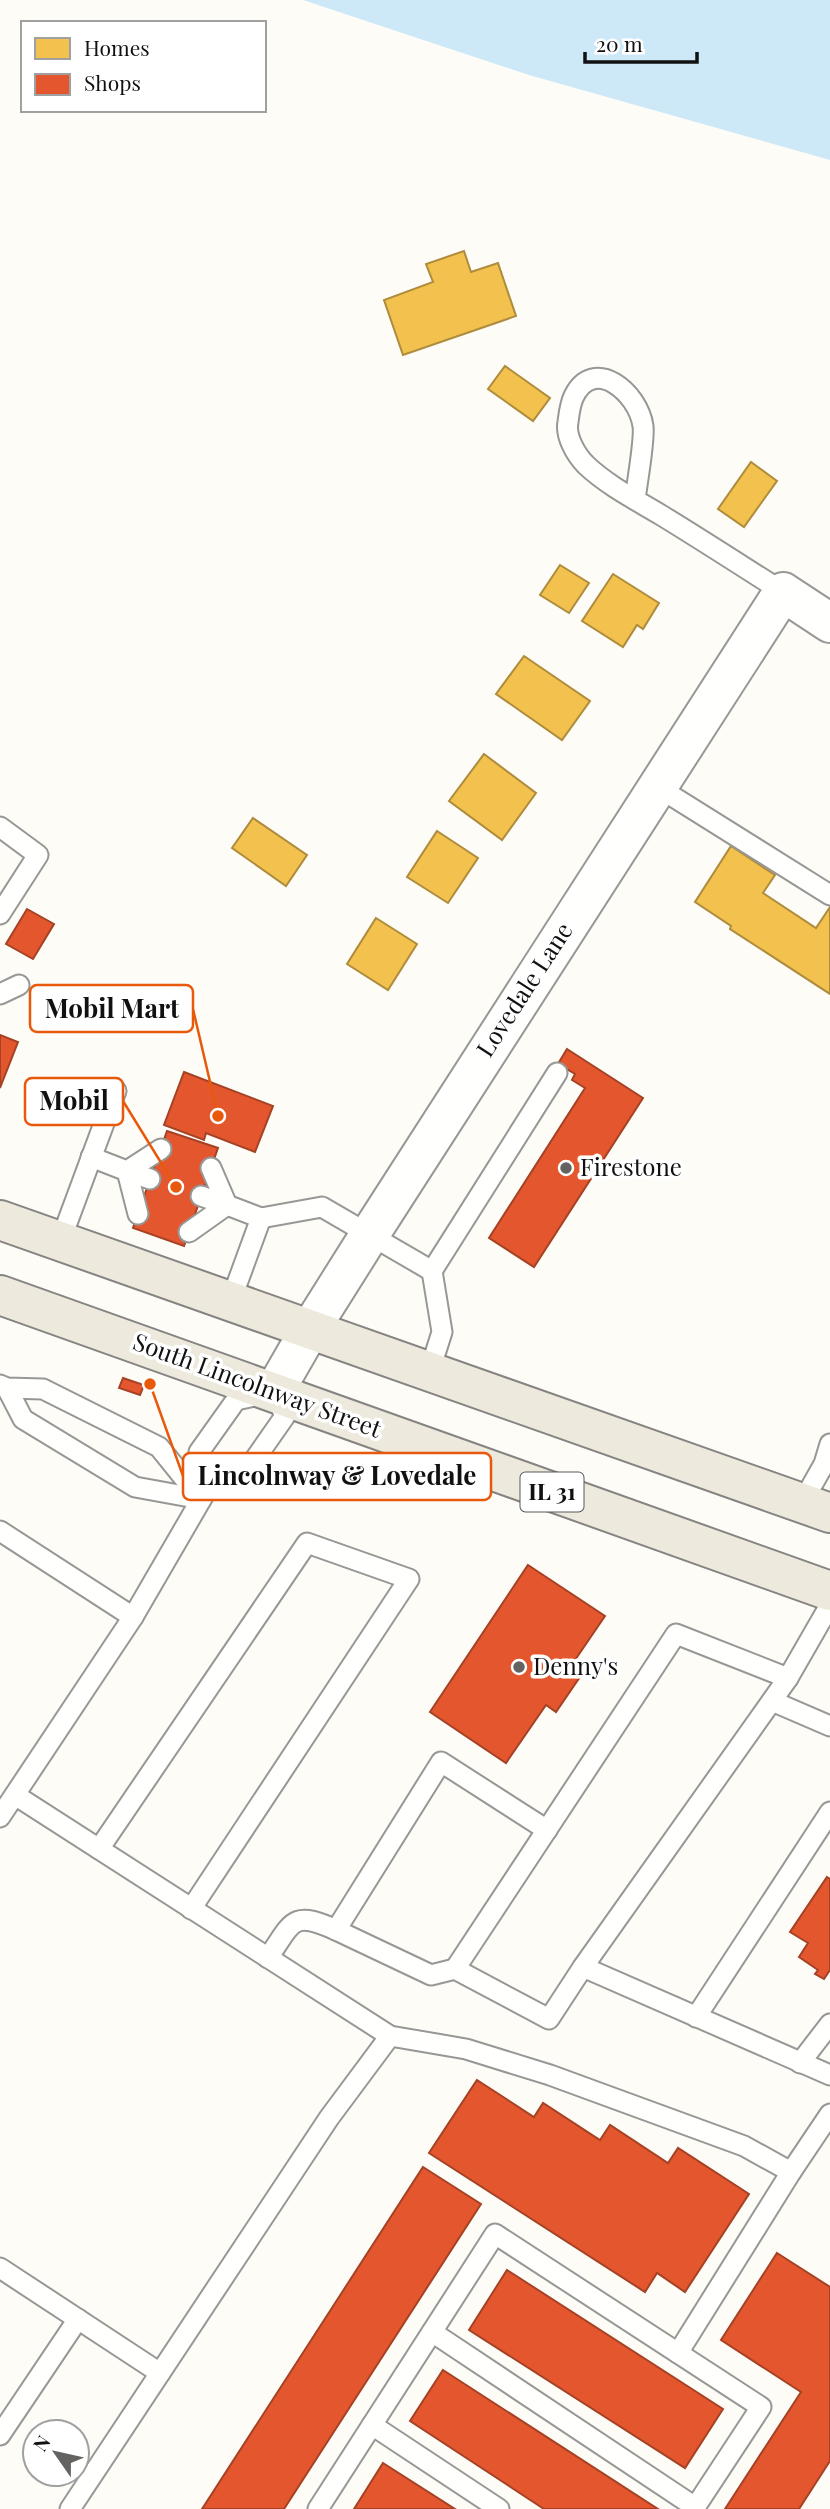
<svg xmlns="http://www.w3.org/2000/svg" width="830" height="2509" font-family="'Playfair Display',serif">
<rect width="100%" height="100%" fill="#fdfcf7"/>
<path fill="#cde8f7" d="M303,0H830V160L529,75Z"/>
<g fill="#f2c14e" stroke="#ae8c3c" stroke-width="2">
<path d="M464,251L471,272L498,263L516,316L403,355L384,300L433,282L426,264Z"/>
<path d="M505,366L550,398L533,421L488,389Z"/>
<path d="M751,462L777,481L744,527L718,509Z"/>
<path d="M560,565L589,583L569,613L540,595Z"/>
<path d="M613,574L659,603L643,629L637,625L623,647L582,621Z"/>
<path d="M524,656L590,701L562,740L496,694Z"/>
<path d="M484,754L536,793L502,840L449,801Z"/>
<path d="M253,818L307,855L286,886L232,848Z"/>
<path d="M437,831L478,858L448,903L407,877Z"/>
<path d="M731,846L775,875L763,893L816,928L830,907V994L730,929L731,926L695,902Z"/>
<path d="M376,918L417,944L388,990L347,964Z"/>
</g>
<g fill="#e4572e" stroke="#a54225" stroke-width="2">
<path d="M27,909L54,924L33,959L6,944Z"/>
<path d="M0,1035L18,1042L0,1088Z"/>
<path d="M567,1049L643,1098L534,1267L489,1238L585,1088L572,1080L575,1074L558,1064Z"/>
<path d="M184,1072L273,1106L255,1152L206,1133L204,1140L164,1125Z"/>
<path d="M167,1131L218,1148L184,1246L133,1228Z"/>
<path d="M123,1378L144,1385L140,1395L119,1388Z"/>
<path d="M528,1565L605,1616L573,1663L584,1671L556,1712L546,1705L506,1763L430,1712Z"/>
<path d="M827,1877L830,1879V1970L824,1979L815,1974L818,1970L799,1957L808,1943L790,1932Z"/>
<path d="M477,2080L534,2117L543,2103L600,2140L610,2125L668,2163L678,2148L749,2194L685,2292L657,2273L645,2292L429,2153Z"/>
<path d="M423,2167L481,2204L284,2509H202Z"/>
<path d="M777,2253L830,2287V2461L799,2509H725L801,2392L721,2340Z"/>
<path d="M507,2270L723,2409L685,2468L469,2330Z"/>
<path d="M443,2370L658,2509H544L410,2421Z"/>
<path d="M383,2463L455,2509H354Z"/>
</g>
<g fill="none" stroke-linecap="round" stroke-linejoin="round">
<defs>
<g id="service">
<path d="M635,500C637,482 645,440 643,426C638,392 594,356 574,396C570,404 569,414 568,422C565,436 576,455 586,465C607,485 636,500 661,515C702,540 742,566 783,592"/>
<path d="M656,786L830,895"/>
<path d="M0,827L38,855L0,914"/>
<path d="M0,994L19,985"/>
<path d="M91,1157L127,1171L161,1149"/>
<path d="M211,1168L227,1205L261,1218L322,1207L432,1271L557,1073"/>
<path d="M127,1171L138,1214"/>
<path d="M127,1171L150,1179"/>
<path d="M201,1196L227,1205"/>
<path d="M189,1232L227,1205"/>
<path d="M60,1242L116,1091"/>
<path d="M231,1300L261,1218"/>
<path d="M429,1373L442,1332L432,1271"/>
<path d="M0,1385L7,1388L43,1389L159,1447L201,1499"/>
<path d="M7,1388L23,1419L135,1487L201,1499"/>
<path d="M802,1503L824,1464L830,1444"/>
<path d="M0,1531L133,1617"/>
<path d="M830,1605L788,1678L583,1967L830,2075"/>
<path d="M772,1701L830,1726"/>
<path d="M15,1795L390,2036L466,2049L550,2075L744,2146L791,2172L830,2114"/>
<path d="M0,1817L133,1617L209,1486L199,1452L236,1400L274,1392L285,1416L234,1489L209,1486"/>
<path d="M99,1849L307,1543L409,1579L191,1909"/>
<path d="M268,1958C293,1921 292,1910 336,1930"/>
<path d="M583,1967L549,2019L455,1969L676,1634L788,1678"/>
<path d="M455,1969L431,1975L336,1930L441,1762L547,1830"/>
<path d="M696,2017L830,1812"/>
<path d="M800,2063L830,2024"/>
<path d="M0,2268L160,2373"/>
<path d="M432,2332L695,2507"/>
<path d="M678,2353L791,2172"/>
<path d="M372,2425L499,2509"/>
<path d="M0,2435L78,2319"/>
<path d="M70,2509L329,2118L390,2036"/>
<path d="M318,2509L495,2234L761,2407L694,2509"/>
</g>
<path id="minor" d="M274,1392L309,1331L370,1234L783,592L830,623"/>
<g id="primary">
<path d="M0,1220L830,1513"/>
<path d="M0,1295L830,1591"/>
</g>
</defs>
<use href="#service" stroke="#979795" stroke-width="23"/>
<use href="#minor" stroke="#979795" stroke-width="42"/>
<use href="#primary" stroke="#858482" stroke-width="42"/>
<use href="#service" stroke="#fffffe" stroke-width="19"/>
<use href="#minor" stroke="#fffffe" stroke-width="38"/>
<use href="#primary" stroke="#ede9dc" stroke-width="38"/>
</g>
<g fill="#646362" stroke="#fff" stroke-width="2.5">
<circle cx="566" cy="1168" r="7"/>
<circle cx="519" cy="1667" r="7"/>
</g>
<g text-anchor="middle" stroke-width="7" stroke-linejoin="round" paint-order="stroke">
<rect fill="#fff" stroke="#585858" stroke-width="2" x="520.5" y="1472.5" width="63" height="39" rx="5"/>
<g font-size="23" font-weight="bold" fill="#111">
<text x="552" y="1500">IL 31</text>
</g>
<g font-size="24" fill="#111" stroke="#fff">
<text transform="translate(525 990) rotate(-57)" y="8">Lovedale Lane</text>
<text transform="translate(257 1386) rotate(20)" y="8">South Lincolnway Street</text>
</g>
<g font-size="24" fill="#111" stroke="#fff" text-anchor="start">
<text x="580" y="1176">Firestone</text>
<text x="533" y="1675">Denny's</text>
</g>
</g>
<path fill="none" stroke="#e8590c" stroke-width="2.5" d="M218 1116L193 1009M176 1187L123 1101M150 1384L183 1476"/>
<g fill="#e8590c" stroke="#fff" stroke-width="2.5">
<circle cx="218" cy="1116" r="7"/>
<circle cx="176" cy="1187" r="7"/>
<circle cx="150" cy="1384" r="7"/>
</g>
<g fill="#fff" stroke="#e8590c" stroke-width="2.5">
<rect x="30" y="985" width="163" height="47" rx="7"/>
<rect x="25" y="1078" width="98" height="47" rx="7"/>
<rect x="183" y="1453" width="308" height="47" rx="7"/>
</g>
<g font-size="26" text-anchor="middle" font-weight="bold" fill="#111">
<text x="112" y="1018">Mobil Mart</text>
<text x="74" y="1110">Mobil</text>
<text x="337" y="1485">Lincolnway &amp; Lovedale</text>
</g>
<rect x="21" y="21" width="245" height="91" fill="#ffffff" stroke="#a0a0a0" stroke-width="2"/>
<rect x="35" y="38" width="35" height="21" fill="#f2c14e" stroke="#a0a0a0" stroke-width="2"/>
<text x="84" y="56" font-size="21" fill="#111111">Homes</text>
<rect x="35" y="74" width="35" height="21" fill="#e4572e" stroke="#a0a0a0" stroke-width="2"/>
<text x="84" y="91" font-size="21" fill="#111111">Shops</text>
<g transform="translate(56 2453) rotate(304)"><circle r="33" fill="#ffffff" stroke="#a0a0a0" stroke-width="2"/>
<path d="M0-5L12 26L0 18L-12 26Z" fill="#646362"/>
<text y="-10" font-size="19" font-weight="bold" text-anchor="middle" fill="#111111">N</text>
</g>
<path d="M585 52v10h112v-10" fill="none" stroke="#111111" stroke-width="3.5"/>
<text x="596" y="52" font-size="21" fill="#111111" stroke="#ffffff" stroke-width="5" paint-order="stroke">20 m</text>
</svg>
